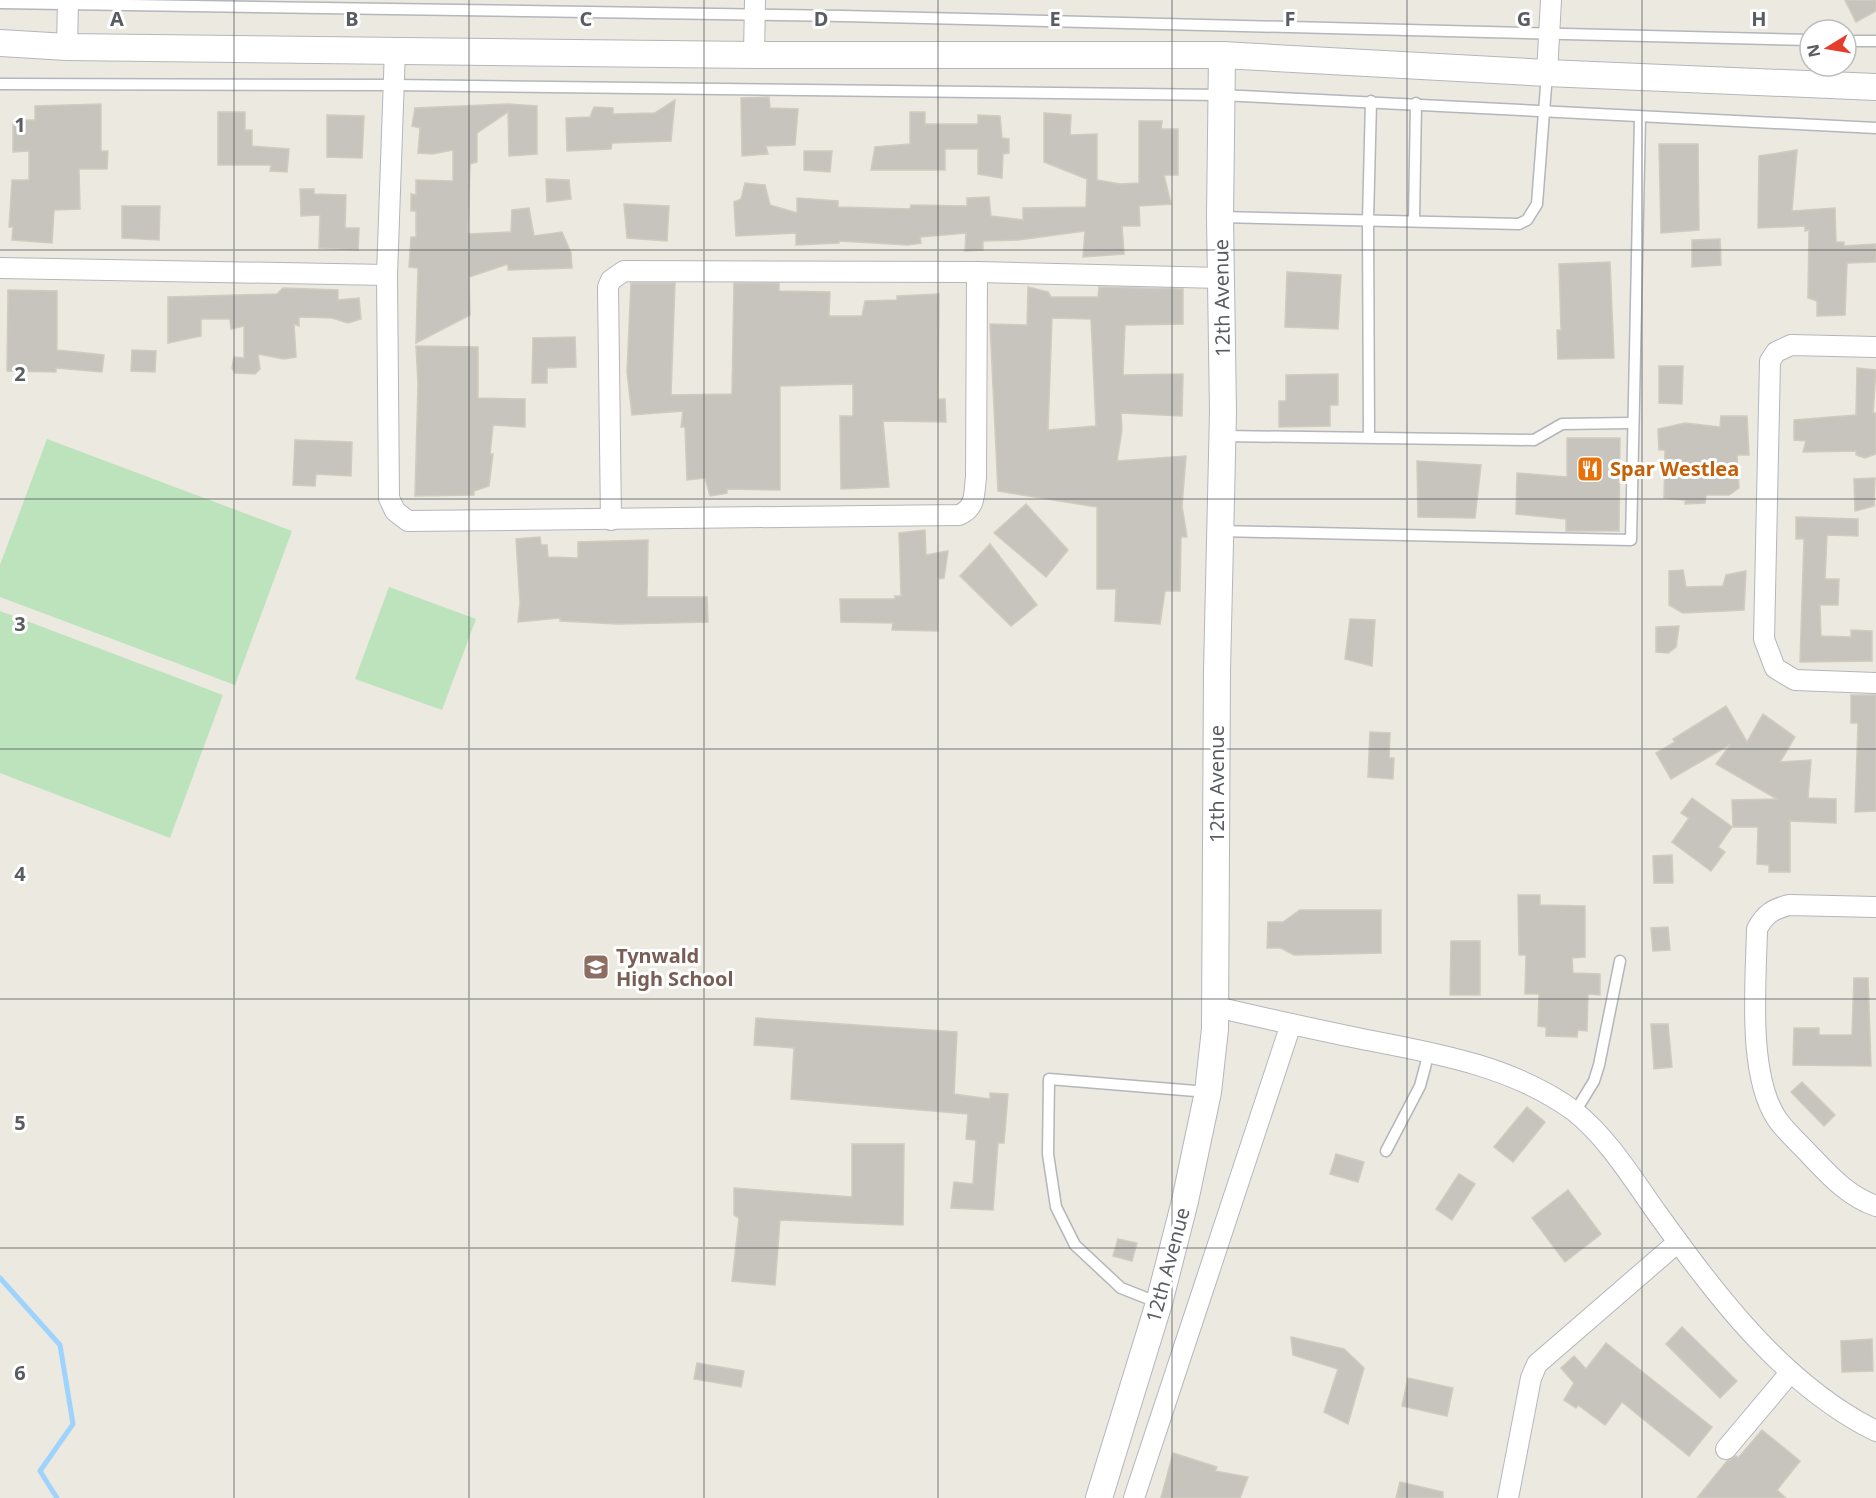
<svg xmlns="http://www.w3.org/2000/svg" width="1876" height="1498" font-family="'Noto Sans',sans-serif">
<rect width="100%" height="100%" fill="#ece9e0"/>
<g fill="#bce3bc">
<path d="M47,439L292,531L235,685L0,597V565Z"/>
<path d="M389,587L476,619L442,710L355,679Z"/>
<path d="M0,611L223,695L170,838L0,773Z"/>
</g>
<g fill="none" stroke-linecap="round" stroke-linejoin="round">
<path stroke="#9ed3fd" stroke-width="5" d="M0,1278L60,1345L73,1424L40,1471L57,1498"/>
</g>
<g fill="#c6c4bd" stroke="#d0cbbe" stroke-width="1.5" fill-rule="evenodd">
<path d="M1845,0H1876V11L1856,22Z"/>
<path d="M769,97L770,108L798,109L795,145L766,146L768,154L742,156L741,98Z"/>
<path d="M675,100L671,141L612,143L611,149L567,151L566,118L590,117L594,107L613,108V114L655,113Z"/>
<path d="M101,104V151H108L107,169H79L80,209L54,210L52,243L12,240L13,227H9L12,180H29V151L13,152V120H35V106Z"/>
<path d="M508,104L537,106V154L509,156L508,112L477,133V162L470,164L468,231L469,234L511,232L512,210L529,208L534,236L562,232L571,253L572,268L508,270V264L469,277L470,315L416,343L418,268L409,267L411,237H416V211H411V194L416,195V180L453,181V150L432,154L418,153L420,128L412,126L415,108Z"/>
<path d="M218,112H245V130H252V146L289,149L287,172L270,171L271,165H218Z"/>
<path d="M910,112H925V124H978V115L1000,116L1002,138L1009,139V153L1003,154L1002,178L978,174V149H945V170H871L875,147L910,144Z"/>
<path d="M1044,113L1071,115L1070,135L1097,134V180L1120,184L1139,183V121H1162L1161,129H1178V175H1164L1171,204L1139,206L1140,226H1122L1124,254L1083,257L1085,231L1018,240L983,241V250L965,251L966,233L920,237L921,243L908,245L839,241V243L796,245V233L736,236L734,202L741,199L745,183L765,185L770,205L797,213V198L838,201V207L910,209L911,205L967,206V198L989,197L991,216L1023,220V208L1086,207L1087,179L1044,162Z"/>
<path d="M327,115L364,116L362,158L327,157Z"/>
<path d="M1659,144H1698L1699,230L1661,233Z"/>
<path d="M1797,150L1792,211L1835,208L1836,242H1844V246L1876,244V262L1847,263L1845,315L1817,316V301L1808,298L1809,230L1805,231V226L1758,228L1759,156Z"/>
<path d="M804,151H832L830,172L804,170Z"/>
<path d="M546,179L569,180L571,199L547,202Z"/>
<path d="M300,189H314V194L346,195L345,228H359L358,250L319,248L320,215L301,216Z"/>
<path d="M624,204L669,206L667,241L627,238Z"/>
<path d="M122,206H160L159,240L122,238Z"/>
<path d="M1720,239L1721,265L1692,267V240Z"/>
<path d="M1610,262L1614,358L1558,359L1557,330H1561L1559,264Z"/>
<path d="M1287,272L1341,275L1338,329L1285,327Z"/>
<path d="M631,283H675L671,395L732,394L734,283H779V291L830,292L829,316H862L865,301L897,300V296L939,294L938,399H945L946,422L883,421L889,487L841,489L840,416H853V384L780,386V490L727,489V493L710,496L705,478L687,480L685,427H681L683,411L632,415L627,372Z"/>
<path d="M1028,287L1048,292L1051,297H1098L1099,287L1183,289V324L1125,325L1123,375L1183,374L1182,416L1121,413L1122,430L1117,461L1186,456L1182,506L1187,537H1181L1180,591H1165L1160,624L1115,621L1116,589H1097V507L998,491L990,324L1027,325ZM1052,318L1091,319L1096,426L1048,430Z"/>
<path d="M283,288L338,290V300L359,298L361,319L348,323L332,318L299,317V326L294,324L296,357L284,359L258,354L260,369L255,374L235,373L232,368L234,357L244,358V326L231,329L230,319H201V336L168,343V297L277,294Z"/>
<path d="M8,290L57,291V350L104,355L102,372L56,368V372L7,371Z"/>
<path d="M575,337L576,367L547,368V383H532L533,338Z"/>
<path d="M416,346L478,347V398L525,399V427L493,425L490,454H493L489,486L474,491V495L415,496L418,384Z"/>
<path d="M132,350L156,351L155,372L131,371Z"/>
<path d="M1659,366H1683L1682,404L1659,403Z"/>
<path d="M1857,368L1876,370L1873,413H1876V454L1865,458L1856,455V451L1803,452L1806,441L1794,440V420L1856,415Z"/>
<path d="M1338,374V405H1330V426L1279,427V401H1286V375Z"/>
<path d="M1721,416H1747L1749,455H1737L1739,488L1729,495H1706L1705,503L1685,504V500L1664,498L1665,450H1659L1658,429L1685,423L1720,427Z"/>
<path d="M1567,438H1620L1619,531H1566V519L1516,514L1517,473L1567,477Z"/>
<path d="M295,440L352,442L351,476L316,474L315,486L293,485Z"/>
<path d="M1417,461L1481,465L1475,518L1418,517Z"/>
<path d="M1875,478L1874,506L1855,511L1854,479Z"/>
<path d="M1026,504L1068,550L1046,577L994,533Z"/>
<path d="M1796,517L1858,519V536L1827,535L1825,579H1839L1838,605H1820L1821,636L1851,637V630L1872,631V661L1800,662L1804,539H1796Z"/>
<path d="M925,530L926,555L948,551L944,578L938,579V631L892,630L893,623L841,622L840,599H895V596H901L899,533Z"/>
<path d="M540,537L541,545H547L548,557L578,558V542L648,540L647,597H707L708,622L618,624L560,621V618L518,622L520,603L516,539Z"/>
<path d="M990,544L1037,605L1011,626L960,576Z"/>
<path d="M1683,570L1686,587L1723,586L1726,575L1746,571L1744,610L1683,613L1669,605V571Z"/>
<path d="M1350,619L1375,620L1372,666L1345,659Z"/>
<path d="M1679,626L1676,647L1668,653L1656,652V627Z"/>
<path d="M1851,695H1876V811L1855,812L1858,723H1851Z"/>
<path d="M1726,706L1747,742L1763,714L1795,737L1780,762L1811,760L1808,798L1836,799V823L1790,821V872H1769V865L1757,864L1758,827H1733L1732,800L1777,799L1716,764L1731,744L1671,779L1656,753L1675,742L1673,739Z"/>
<path d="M1370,732L1390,733L1389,758H1394L1393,779L1368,777Z"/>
<path d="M1692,798L1732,827L1718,847L1725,852L1711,871L1672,842L1689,818L1681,813Z"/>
<path d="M1672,855L1673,883H1654L1653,856Z"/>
<path d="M1518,895H1540V905L1585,906V957L1572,958L1573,973L1600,974V995L1588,994L1587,1031L1578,1030L1577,1037L1546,1036V1027L1538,1026L1539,994H1525L1526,955H1519Z"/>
<path d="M1300,910H1381V953L1294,955L1281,948H1267L1268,922H1283Z"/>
<path d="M1668,927L1670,950L1653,951L1651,928Z"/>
<path d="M1451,941H1480V995H1450Z"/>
<path d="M1854,978H1868L1871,1066L1793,1065L1794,1028H1819V1035H1852Z"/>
<path d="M756,1018L957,1032L954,1094L990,1099V1093L1008,1094L1004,1143H998L993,1210L951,1208L954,1182L973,1184L976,1140L966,1139L968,1114L791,1099L794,1048L754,1045Z"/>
<path d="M1651,1024H1668L1672,1067L1654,1069Z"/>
<path d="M1802,1082L1835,1115L1824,1126L1791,1092Z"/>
<path d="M1527,1107L1545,1122L1513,1162L1494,1147Z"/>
<path d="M852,1144H904L903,1225L780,1220L775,1285L732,1281L739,1218L734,1215V1188L852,1197Z"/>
<path d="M1336,1154L1364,1162L1358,1182L1330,1174Z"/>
<path d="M1459,1174L1475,1184L1452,1220L1436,1209Z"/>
<path d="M1568,1190L1601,1234L1565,1262L1532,1218Z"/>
<path d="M1118,1239L1137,1243L1132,1261L1113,1256Z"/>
<path d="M1682,1327L1737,1381L1720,1398L1666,1344Z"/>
<path d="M1291,1337L1344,1349L1364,1368L1348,1424L1324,1412L1338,1369L1293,1355Z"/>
<path d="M1872,1339L1873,1371L1842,1372L1841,1341Z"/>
<path d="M1606,1343L1712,1427L1689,1456L1622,1402L1605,1425L1578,1405L1576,1408L1564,1400L1574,1383L1561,1368L1574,1356L1586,1369Z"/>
<path d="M697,1363L744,1371L741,1387L694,1379Z"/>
<path d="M1408,1378L1453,1388L1447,1416L1402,1406Z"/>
<path d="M1762,1430L1800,1461L1777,1490L1786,1498H1697L1727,1461L1736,1456L1738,1458Z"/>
<path d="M1173,1453L1217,1467L1215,1471L1248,1477L1240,1498H1161Z"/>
<path d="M1400,1482L1443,1492V1498H1396Z"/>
</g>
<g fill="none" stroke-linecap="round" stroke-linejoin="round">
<defs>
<g id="service">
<path d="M0,3L843,16L1810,40"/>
<path d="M1846,41H1876"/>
<path d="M0,84L393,85L1221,95L1876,128"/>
<path d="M1220,217L1519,224L1527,220L1537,204L1547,73"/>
<path d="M1414,221L1416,103"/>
<path d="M1223,436L1534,440L1562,424L1631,423"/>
<path d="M1369,437L1368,220L1371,101"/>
<path d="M1220,531L1631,540L1640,117"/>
<path d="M1575,1112L1594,1081L1599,1065L1620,961"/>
<path d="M1386,1151L1420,1086L1429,1052"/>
<path d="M1159,1303L1121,1288L1075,1245L1056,1207L1048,1154L1049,1079L1208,1092"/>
</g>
<g id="minor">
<path d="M67,47L68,0"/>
<path d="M395,49L387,275L389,498L395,511L408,521L959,515C976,508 974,494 976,477L977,272"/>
<path d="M754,55L755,0"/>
<path d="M1547,73L1551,0"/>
<path d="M0,268L387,275"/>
<path d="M1876,347L1791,345L1776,352L1770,361L1764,639L1775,668L1795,680L1876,683"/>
<path d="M611,520L608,287L611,280L624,271L977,272L1221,278"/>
<path d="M1876,907L1789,905C1773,909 1765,914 1757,929C1756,982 1747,1074 1777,1119C1786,1132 1800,1144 1811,1156C1831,1177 1848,1196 1876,1206"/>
<path d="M1216,1007C1264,1018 1313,1029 1362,1039C1435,1053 1513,1066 1574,1111C1608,1138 1632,1178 1657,1213C1716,1295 1783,1385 1876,1431"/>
<path d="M1726,1449L1790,1373"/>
<path d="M1134,1498L1291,1024"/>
<path d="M1508,1498L1531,1378L1537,1364L1678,1242"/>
</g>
<g id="tertiary">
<path d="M0,43L67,47L754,55H1222L1547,73L1876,87"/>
<path d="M1099,1498L1159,1303L1185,1201L1208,1092L1215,1029L1217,671L1223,412L1220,217L1222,55"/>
</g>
</defs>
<use href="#service" stroke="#b3b6bb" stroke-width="13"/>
<use href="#minor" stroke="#b3b6bb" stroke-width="22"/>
<use href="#tertiary" stroke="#b3b6bb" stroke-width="28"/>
<use href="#service" stroke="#fff" stroke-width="10"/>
<use href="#minor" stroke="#fff" stroke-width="20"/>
<use href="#tertiary" stroke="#fff" stroke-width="26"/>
</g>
<path fill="none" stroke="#595c61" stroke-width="1.5" stroke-opacity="0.55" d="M234,0V1498M469,0V1498M704,0V1498M938,0V1498M1172,0V1498M1407,0V1498M1642,0V1498M0,250H1876M0,499H1876M0,749H1876M0,999H1876M0,1248H1876"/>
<defs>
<symbol id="restaurant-square" viewBox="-11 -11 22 22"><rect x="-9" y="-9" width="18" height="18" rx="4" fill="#e8710a" stroke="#fff"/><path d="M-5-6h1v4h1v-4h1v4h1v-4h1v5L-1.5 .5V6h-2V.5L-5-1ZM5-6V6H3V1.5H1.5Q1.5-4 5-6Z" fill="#fff"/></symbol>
<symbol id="school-square" viewBox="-11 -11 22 22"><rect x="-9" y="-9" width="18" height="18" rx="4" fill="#8d6e63" stroke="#fff"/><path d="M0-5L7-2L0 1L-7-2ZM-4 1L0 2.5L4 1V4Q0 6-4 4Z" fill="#fff"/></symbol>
</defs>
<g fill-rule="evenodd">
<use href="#restaurant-square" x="1575" y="454" width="30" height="30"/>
<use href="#school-square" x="581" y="952" width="30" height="30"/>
</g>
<g text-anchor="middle" stroke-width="6" stroke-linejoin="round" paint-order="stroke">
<g font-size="20" fill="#595c61" stroke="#fff">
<text transform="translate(1222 298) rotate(-91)" y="7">12th Avenue</text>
<text transform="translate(1217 784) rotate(-90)" y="7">12th Avenue</text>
<text transform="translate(1168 1265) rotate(-75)" y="7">12th Avenue</text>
</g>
<g font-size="20" font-weight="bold" fill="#c56008" stroke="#fff" text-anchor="start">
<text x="1610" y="476">Spar Westlea</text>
</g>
<g font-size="20" font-weight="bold" fill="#785e54" stroke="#fff" text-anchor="start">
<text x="616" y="963">Tynwald<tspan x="616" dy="23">High School</tspan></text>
</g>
</g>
<g font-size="20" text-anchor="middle" font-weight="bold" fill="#595c61" stroke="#fff" stroke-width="6" stroke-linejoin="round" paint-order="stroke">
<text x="117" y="26">A</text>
<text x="352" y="26">B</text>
<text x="586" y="26">C</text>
<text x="821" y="26">D</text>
<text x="1055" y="26">E</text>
<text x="1290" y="26">F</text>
<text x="1524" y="26">G</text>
<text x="1759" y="26">H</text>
<text x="20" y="132">1</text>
<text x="20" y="381">2</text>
<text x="20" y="631">3</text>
<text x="20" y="881">4</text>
<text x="20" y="1130">5</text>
<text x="20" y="1380">6</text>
</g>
<g transform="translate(1828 48) rotate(259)"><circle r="28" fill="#ffffff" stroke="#bdbec0" stroke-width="1.5"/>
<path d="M0-4.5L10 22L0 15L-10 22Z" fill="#e53c2c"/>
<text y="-9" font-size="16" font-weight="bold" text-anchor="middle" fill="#595c61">N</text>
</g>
</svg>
